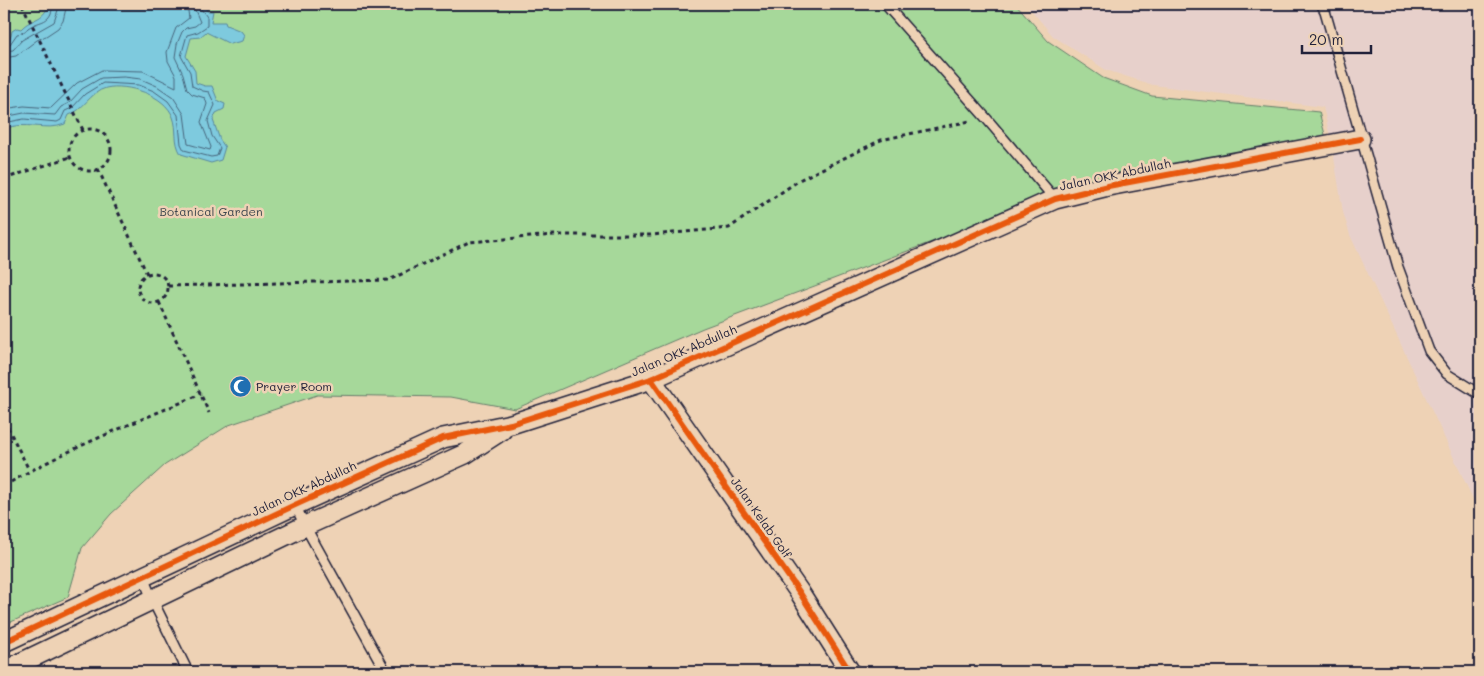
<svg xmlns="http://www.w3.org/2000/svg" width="1484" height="676" font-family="Mali,sans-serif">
<rect width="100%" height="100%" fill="#eed2b5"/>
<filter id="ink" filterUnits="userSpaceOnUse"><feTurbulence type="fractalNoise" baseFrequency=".02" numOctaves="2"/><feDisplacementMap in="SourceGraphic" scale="10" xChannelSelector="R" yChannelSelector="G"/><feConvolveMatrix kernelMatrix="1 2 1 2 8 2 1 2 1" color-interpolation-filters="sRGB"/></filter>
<g filter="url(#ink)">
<path fill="#e7d0cb" d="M1026,4H1480V514L1350,235L1343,212L1332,145L1323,107L1153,85L1106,70L1053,36Z"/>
<path fill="#a6d89a" stroke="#647d6a" d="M4,4H1016L1048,41L1103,78L1152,96L1319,112L1327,142L1219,161L1115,173L703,328L515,409L451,397L317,395L229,425L165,465L111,514L82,548L68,597L4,625Z"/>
<path fill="#7ecade" stroke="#59879d" d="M49,4H207L205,6L207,11H213L211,22H225L226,25L241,31L244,35L242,41L230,44L206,32L200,37L191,38L186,56L195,71L196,83L205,86H212L218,101L225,104L224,109L216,113L213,120L220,140L225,147L221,160L211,163L181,154C173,141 178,130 173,117C165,95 127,83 106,88C90,92 83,111 69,115L65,124C45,132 26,120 4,129V39L8,40L11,36L12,31L17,28L21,29C32,17 43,22 49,4Z"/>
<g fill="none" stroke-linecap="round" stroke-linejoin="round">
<g stroke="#47657c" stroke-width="1">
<path d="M4,44H10L17,34C23,33 24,32 28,28C41,19 51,25 53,4"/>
<path d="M4,51L13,50L22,40L54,22L60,4"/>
<path d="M4,58L16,56L37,40L46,36L58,28L63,21L67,4"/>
<path d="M4,109L24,106L51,108L77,83L102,70L143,71L176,87V76L168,61L167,52L176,28L189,18L187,4"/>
<path d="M4,117L24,113L55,115L61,107L69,103L82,89L101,78L124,77L141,79L157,86L173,97L184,114L188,144L210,150L211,147L201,122L207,104L205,98L192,94L187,89L183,74L175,57L177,44L182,32L186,28L195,26L200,22L195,10L194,4"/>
<path d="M4,123L24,119L57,122L61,120L65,111L72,108L85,94L103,83L139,85L154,91L168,101L178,115L181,144L184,150L211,157L217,156L220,148L212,136L208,121L215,105L209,92L203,91L192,86L190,72L181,56L187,35L198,32L207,26V17L201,9V4"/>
</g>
<defs>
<g id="service">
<path d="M885,4L986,118L1055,199"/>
<path d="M1321,4L1325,11L1398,267L1429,351L1447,374L1476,392L1480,393"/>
<path d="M295,505L305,526L386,672"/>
<path d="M143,577L152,599L188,672"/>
</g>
<g id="minor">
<path d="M651,379L800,593L850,672"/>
<path d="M4,642L295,505L443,438L511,424L651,379L1055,199L1108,186L1360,139"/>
<path d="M4,671L305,526L465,454L502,430"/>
</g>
</defs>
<use href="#service" stroke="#22223b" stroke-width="12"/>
<use href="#minor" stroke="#22223b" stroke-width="22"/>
<g stroke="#22223b" stroke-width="3" stroke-dasharray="4 4" stroke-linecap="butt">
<path d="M22,4L83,130"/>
<circle cx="90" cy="150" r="21"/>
<path d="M98,169L147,274"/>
<path d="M4,179L70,157"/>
<circle cx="153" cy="288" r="15"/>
<path d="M168,286L389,280L469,242L554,235H651L729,228L801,179L881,140L970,121"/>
<path d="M159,302L209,413"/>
<path d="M4,420L29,470"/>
<path d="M4,486C66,449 134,423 201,394"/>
</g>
<use href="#service" stroke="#eed2b5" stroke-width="9"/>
<use href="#minor" stroke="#eed2b5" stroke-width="19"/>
<defs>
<g id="cycleway">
<path d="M651,379L800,593L850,672"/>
<path d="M4,642L295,505L443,438L511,424L651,379L1055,199L1108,186L1360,139"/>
</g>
</defs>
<use href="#cycleway" stroke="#eed2b5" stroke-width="9"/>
<use href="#cycleway" stroke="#e8590c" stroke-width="6"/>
</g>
</g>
<defs>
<symbol id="mosque-disc" viewBox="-11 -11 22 22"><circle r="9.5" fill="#1f6fb2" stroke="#eed2b5"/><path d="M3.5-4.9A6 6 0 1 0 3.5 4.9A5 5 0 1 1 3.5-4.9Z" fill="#fff"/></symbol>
</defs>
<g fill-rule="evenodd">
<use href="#mosque-disc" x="228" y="374" width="25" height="25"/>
</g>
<g text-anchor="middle" stroke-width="5" stroke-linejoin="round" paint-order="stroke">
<g font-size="12" fill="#22223b" stroke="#eed2b5">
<text transform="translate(1115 175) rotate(-12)" y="4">Jalan OKK Abdullah</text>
<text transform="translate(684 351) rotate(-23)" y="4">Jalan OKK Abdullah</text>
<text transform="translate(304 489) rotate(-25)" y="4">Jalan OKK Abdullah</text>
<text transform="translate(761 518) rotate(55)" y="4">Jalan Kelab Golf</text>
</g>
<g font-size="12" fill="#3c464e" stroke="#eed2b5">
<text x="211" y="216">Botanical Garden</text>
</g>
<g font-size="12" fill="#22223b" stroke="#eed2b5" text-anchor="start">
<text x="256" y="391">Prayer Room</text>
</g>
</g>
<rect width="1484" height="676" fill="none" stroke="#eed2b5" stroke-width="20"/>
<rect x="10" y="10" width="1464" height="656" fill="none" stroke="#22223b" stroke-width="2" filter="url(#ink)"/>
<path d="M1302 45v8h69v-8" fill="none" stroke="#22223b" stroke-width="2.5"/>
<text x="1309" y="45" font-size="15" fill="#22223b" stroke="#eed2b5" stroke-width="4" paint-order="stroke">20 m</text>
</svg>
